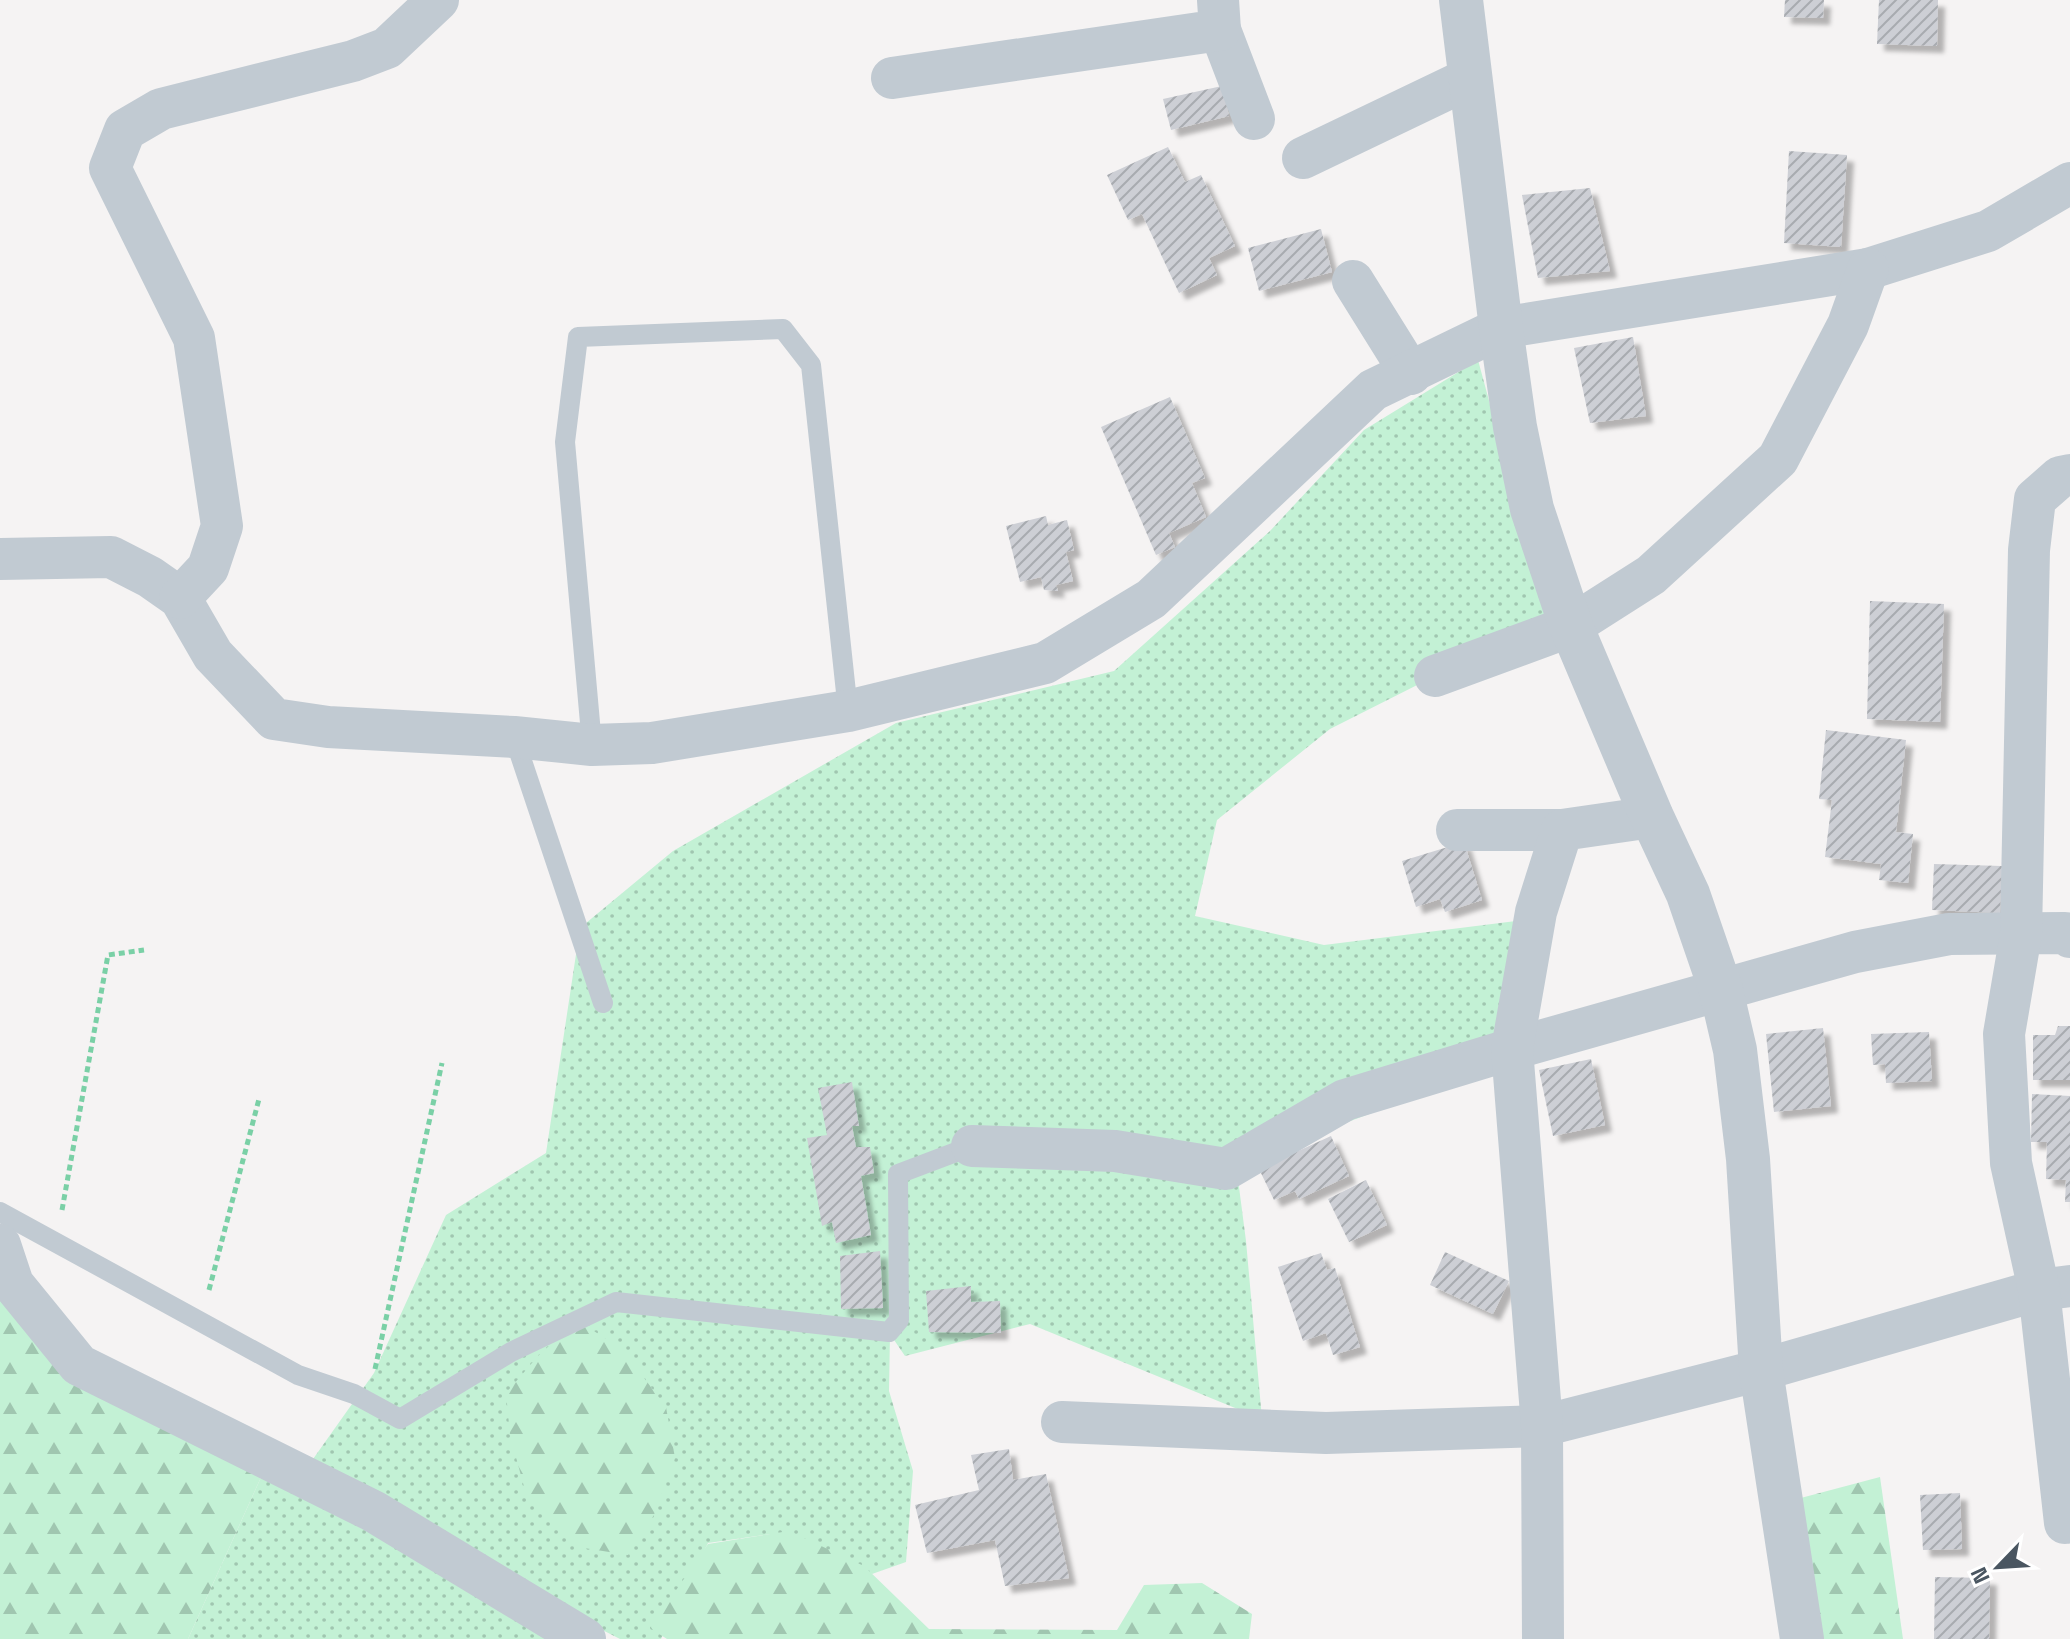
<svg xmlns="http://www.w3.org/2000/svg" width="2070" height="1639" font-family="'Space Grotesk',sans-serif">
<defs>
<pattern id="grass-dots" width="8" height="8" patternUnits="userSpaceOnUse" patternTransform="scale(2)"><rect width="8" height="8" fill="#c3f1d5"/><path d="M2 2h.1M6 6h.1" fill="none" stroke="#a0c6b0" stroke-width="1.8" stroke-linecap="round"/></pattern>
<pattern id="forest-firs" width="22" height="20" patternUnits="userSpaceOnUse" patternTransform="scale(2)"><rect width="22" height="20" fill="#c3f1d5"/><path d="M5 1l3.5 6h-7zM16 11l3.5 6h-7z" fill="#a0c6b0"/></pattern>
<pattern id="building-hatch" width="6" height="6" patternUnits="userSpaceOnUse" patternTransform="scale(2)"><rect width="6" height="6" fill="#cdcfd5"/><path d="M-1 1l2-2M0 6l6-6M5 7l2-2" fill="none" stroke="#a8abb0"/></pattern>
<filter id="shadow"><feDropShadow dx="7" dy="7" stdDeviation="2" flood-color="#0004"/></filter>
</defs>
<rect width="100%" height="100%" fill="#f5f3f3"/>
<g fill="url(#grass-dots)">
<path d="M1478,360L1549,622L1435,676L1330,729L1217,820L1195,916L1324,945L1516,921L1513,1060L1236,1164L1246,1241L1262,1419L1030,1324L905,1356L890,1334L889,1391L913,1471L906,1562L872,1574L771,1534L708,1543L661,1639H620L301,1476L374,1373L446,1215L546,1153L580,928L673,851L896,723L1114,671L1270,531L1364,430Z"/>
<path d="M262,1475L569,1639H188Z"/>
</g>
<g fill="url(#forest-firs)">
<path d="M0,1282L262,1475L188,1639H0Z"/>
<path d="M577,1320L623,1350L666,1407L675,1458L654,1515L628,1555L584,1548L526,1494L510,1435L506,1393L538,1356Z"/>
<path d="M1880,1477L1903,1639H1821L1797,1499Z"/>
<path d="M789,1531L864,1566L929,1629L1117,1630L1144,1585L1202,1583L1252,1614L1249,1639H667L650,1628L708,1544Z"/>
</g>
<g fill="url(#building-hatch)" filter="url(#shadow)">
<path d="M1785,0H1824L1823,18L1784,17Z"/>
<path d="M1879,0H1938L1937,46L1877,44Z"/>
<path d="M1222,86L1229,116L1171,130L1163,99Z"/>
<path d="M1168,147L1185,182L1201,175L1235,246L1209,258L1217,275L1179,293L1142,214L1128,220L1107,175Z"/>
<path d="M1789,151L1847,155L1841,247L1784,243Z"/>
<path d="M1590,188L1610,271L1538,278L1522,195Z"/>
<path d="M1321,229L1332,272L1259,291L1248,248Z"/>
<path d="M1633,337L1646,416L1590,423L1574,348Z"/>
<path d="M1170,397L1205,478L1192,483L1206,517L1169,533L1175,547L1156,555L1101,427Z"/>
<path d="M1046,516L1048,525L1067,520L1074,550L1066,552L1073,581L1056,585L1058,591L1044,590L1041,577L1020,582L1006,526Z"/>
<path d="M1870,601L1944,604L1940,722L1867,719Z"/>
<path d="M1826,730L1906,740L1896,832L1913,834L1908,883L1879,880L1881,864L1825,857L1832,800L1819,799Z"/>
<path d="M1464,842L1482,900L1445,912L1440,899L1416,907L1402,861Z"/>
<path d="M1934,864L2002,866L2000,913L1932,910Z"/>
<path d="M2058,1026H2070V1080H2033V1035H2055Z"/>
<path d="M1823,1028L1831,1106L1774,1112L1766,1034Z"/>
<path d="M1929,1032L1932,1081L1886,1083L1885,1064L1873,1065L1871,1034Z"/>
<path d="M1591,1059L1605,1125L1553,1136L1539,1070Z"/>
<path d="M852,1082L859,1126H852L856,1147H870L874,1173L861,1176L871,1235L836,1243L832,1222L822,1226L807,1138L827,1135L818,1088Z"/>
<path d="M2032,1094L2070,1096V1202H2065L2066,1180L2046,1179L2047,1142H2031Z"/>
<path d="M1331,1136L1349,1176L1299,1199L1295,1191L1274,1200L1259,1169Z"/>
<path d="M1366,1180L1387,1225L1349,1242L1328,1199Z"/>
<path d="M880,1251L883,1308L841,1309L840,1256Z"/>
<path d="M1445,1252L1509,1281L1493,1314L1430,1285Z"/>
<path d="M1321,1253L1327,1270L1335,1268L1360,1347L1333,1355L1326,1333L1303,1341L1278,1267Z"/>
<path d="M971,1286V1302L1000,1301L1001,1333L929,1332L926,1291Z"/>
<path d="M1009,1449L1013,1480L1046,1474L1069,1578L1005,1586L995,1540L927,1553L915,1505L979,1490L971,1455Z"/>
<path d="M1960,1493L1962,1549L1923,1550L1920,1495Z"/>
<path d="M1935,1577L1990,1578L1989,1639H1934Z"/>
</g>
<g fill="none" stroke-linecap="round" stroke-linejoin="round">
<g stroke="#7ad0a6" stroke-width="5" stroke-dasharray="6 4" stroke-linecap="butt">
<path d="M62,1210L108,955L144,950"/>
<path d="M209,1290L259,1099"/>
<path d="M375,1369L442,1063"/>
</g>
<g stroke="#c1cad2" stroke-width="20">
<path d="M514,737L603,1003"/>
<path d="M592,745L565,442L578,337L783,329L811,365L848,711"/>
<path d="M0,1212L298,1375L354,1394L400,1419L511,1352L616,1302L889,1332L899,1320L898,1174L972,1146"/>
</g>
<g stroke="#c1cad2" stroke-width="42">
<path d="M1220,30L1254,119"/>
<path d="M892,78L1220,30L1218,0"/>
<path d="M1303,158L1470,78"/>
<path d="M1353,281L1411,374"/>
<path d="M0,559L111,557L150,577L180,598L213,655L274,719L328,727L514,737L592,745L652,743L848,711L1045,663L1151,599L1373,390L1501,328L1868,269L1988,231L2070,183"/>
<path d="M180,598L208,568L222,526L194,338L110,168L125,130L161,109L353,61L387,48L438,0"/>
<path d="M1435,676L1571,626L1651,575L1778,459L1848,325L1868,269"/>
<path d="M1457,830H1562"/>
<path d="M972,1146L1115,1151L1226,1169L1345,1100L1512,1049L1855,952L1949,934L2065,933L2070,937"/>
<path d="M0,1245L13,1284L79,1365L373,1511L585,1639"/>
<path d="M1062,1422L1326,1433L1542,1426L1761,1370L2039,1290L2070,1286"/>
<path d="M2065,1523L2039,1290L2011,1163L2004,1034L2021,934L2029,550L2035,499L2060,477L2070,475"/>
<path d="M1543,1639L1542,1426L1512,1049L1536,912L1562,830L1652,817"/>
</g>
<path stroke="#c1cad2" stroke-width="44" d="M1461,0L1501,328L1515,427L1532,509L1571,626L1652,817L1688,894L1721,990L1735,1050L1748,1159L1761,1370L1802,1639"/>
</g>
<g transform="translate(1998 1567) rotate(245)" stroke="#ffffff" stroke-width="6" paint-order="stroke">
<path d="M0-6L14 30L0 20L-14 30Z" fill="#4a5661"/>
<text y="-12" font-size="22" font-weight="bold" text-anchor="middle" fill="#4a5661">N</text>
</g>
</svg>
